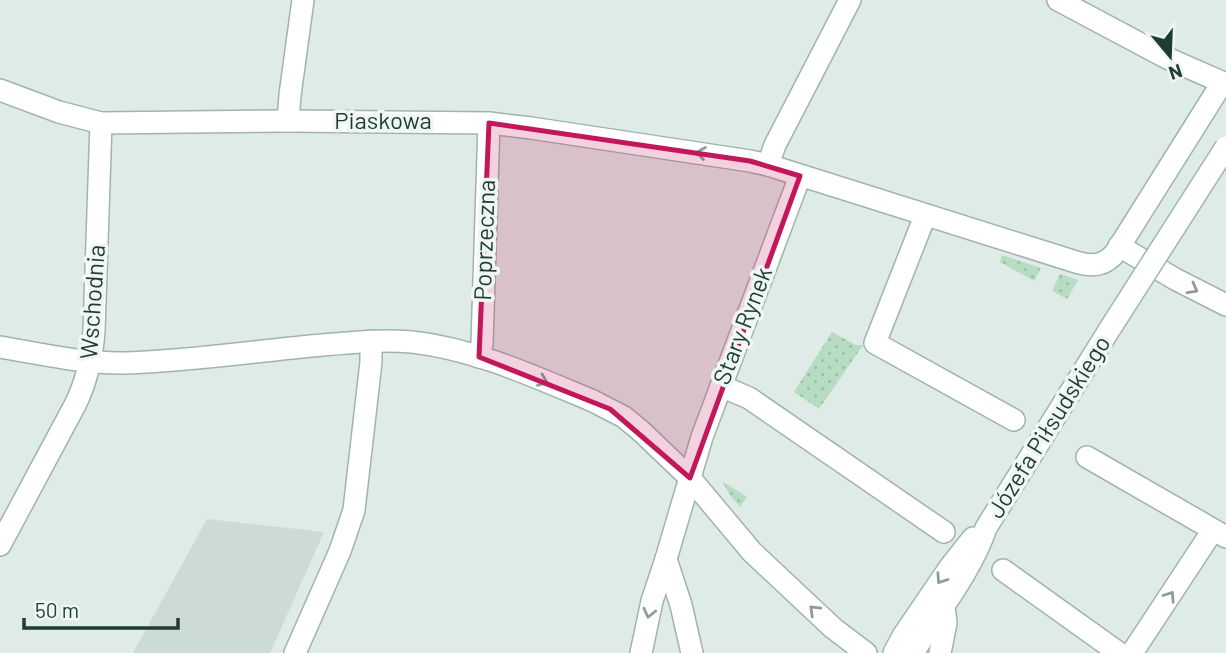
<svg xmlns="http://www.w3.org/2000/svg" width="1226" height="653" font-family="Barlow,sans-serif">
<defs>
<pattern id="grass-dots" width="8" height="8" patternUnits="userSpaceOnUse" patternTransform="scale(1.75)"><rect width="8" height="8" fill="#b6ddc2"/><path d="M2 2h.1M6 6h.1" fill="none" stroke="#9cbfa7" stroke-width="1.8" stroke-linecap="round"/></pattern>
</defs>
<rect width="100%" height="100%" fill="#deebe6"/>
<path fill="#ccdbd5" d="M207,519L324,532L270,653H133Z"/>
<g fill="url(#grass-dots)">
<path d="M1002,255L1041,268L1034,281L1000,262Z"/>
<path d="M1060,274L1078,280L1067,299L1052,291Z"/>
<path d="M832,332L856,345H863L819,409L794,392Z"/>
<path d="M722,481L747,497L740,507L729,494Z"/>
</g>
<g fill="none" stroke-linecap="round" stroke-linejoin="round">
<defs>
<g id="street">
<path d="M1058,0L1167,58L1226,84"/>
<path d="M0,90L59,112L101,123L288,121L489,123L531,128L750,161L768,165L1076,262C1093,267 1105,266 1116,252L1222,83"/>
<path d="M288,121L290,95L303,0"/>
<path d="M768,165L775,145L850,0"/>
<path d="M925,216L875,343L1014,420"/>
<path d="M1119,246L1175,279L1226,305"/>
<path d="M0,347C42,354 84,364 126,363C188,361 250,352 311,346C345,343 378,339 412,342C475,349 535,377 593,401L624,417L642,432L690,478L752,552L833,628L866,653"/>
<path d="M479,357L482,343L489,123"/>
<path d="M721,386L749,398L944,532"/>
<path d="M1087,457L1226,537"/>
<path d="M0,545L75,405C87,381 92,358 94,331L101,123"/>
<path d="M666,559L681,605L692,653"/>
<path d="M1003,570L1119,653"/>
<path d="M295,653L340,551L354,510L371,362V341"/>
<path d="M641,653L652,601L666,559L702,437L800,176"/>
<path d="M940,653L946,623L944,606"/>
<path d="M1132,653L1213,530"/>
</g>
<g id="secondary">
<path d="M894,653L903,636L950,567L973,538"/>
<path d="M913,653C938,612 970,574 986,528L1111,327"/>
</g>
</defs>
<use href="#street" stroke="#a1b3ad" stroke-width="24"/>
<use href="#secondary" stroke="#9db7af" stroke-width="24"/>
<use href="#street" stroke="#fff" stroke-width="21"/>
<use href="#secondary" stroke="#fff" stroke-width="21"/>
<defs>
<path id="secondary-bridge" d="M1111,327L1226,147"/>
</defs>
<use href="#secondary-bridge" stroke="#9db7af" stroke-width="24" stroke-linecap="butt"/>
<use href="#secondary-bridge" stroke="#fff" stroke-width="21"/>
</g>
<defs><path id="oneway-chevron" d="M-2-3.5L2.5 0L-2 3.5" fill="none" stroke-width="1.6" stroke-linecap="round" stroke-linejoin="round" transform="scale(1.75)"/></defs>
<g stroke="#8f9d9a">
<use href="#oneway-chevron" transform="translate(701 153) rotate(-171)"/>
<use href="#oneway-chevron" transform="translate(1193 289) rotate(29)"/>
<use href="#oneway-chevron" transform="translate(543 381) rotate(22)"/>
<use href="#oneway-chevron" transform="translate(941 579) rotate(124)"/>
<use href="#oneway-chevron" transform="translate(1170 596) rotate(-56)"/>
<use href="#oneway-chevron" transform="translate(814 610) rotate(-136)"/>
<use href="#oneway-chevron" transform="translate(649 613) rotate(103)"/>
</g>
<path fill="#c2185b" fill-opacity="0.2" stroke="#c2185b" stroke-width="5" stroke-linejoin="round" d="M489,123L750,161L800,176L690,478L610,409L479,357Z"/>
<g text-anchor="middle" stroke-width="7" stroke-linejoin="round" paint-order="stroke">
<g font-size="24" fill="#1f3b35" stroke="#eff7f3">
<text x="383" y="129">Piaskowa</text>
<text transform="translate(485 240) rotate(-88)" y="8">Poprzeczna</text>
<text transform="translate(93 302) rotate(-86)" y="8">Wschodnia</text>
<text transform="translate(743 326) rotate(-69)" y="8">Stary Rynek</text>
<text transform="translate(1049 427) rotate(-58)" y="8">Józefa Piłsudskiego</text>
</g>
</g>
<g transform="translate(1170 56) rotate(161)" stroke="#eff7f3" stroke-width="5" paint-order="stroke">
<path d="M0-5L12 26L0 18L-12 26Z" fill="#1f3b35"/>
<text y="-10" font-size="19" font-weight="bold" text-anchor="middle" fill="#1f3b35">N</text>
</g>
<path d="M24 618v10h154v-10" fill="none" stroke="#1f3b35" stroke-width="3.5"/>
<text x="35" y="618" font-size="21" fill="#1f3b35" stroke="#eff7f3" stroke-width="5" paint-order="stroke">50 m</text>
</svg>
